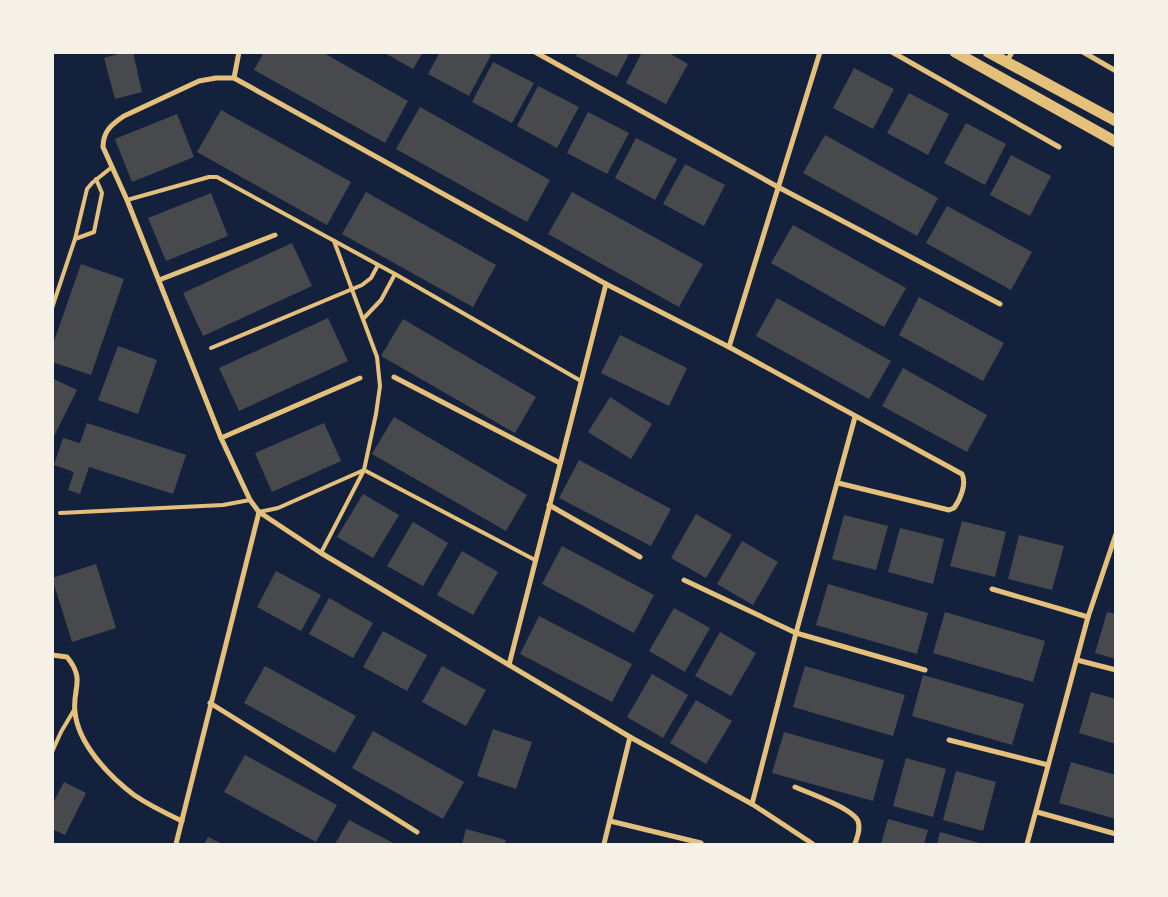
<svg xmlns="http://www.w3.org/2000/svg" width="1168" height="897" font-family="'Open Sans',sans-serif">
<rect width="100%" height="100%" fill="#14213d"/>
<g fill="#48494c">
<path d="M125,52H133L142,92L115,99L104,58Z"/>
<path d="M264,52H322L408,101L385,143L254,70Z"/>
<path d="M383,52H423L413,69Z"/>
<path d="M440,52H485L491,55L469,96L428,74Z"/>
<path d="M578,52H630L617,77L576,56Z"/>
<path d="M642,52H667L688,64L666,104L626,83Z"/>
<path d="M493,62L534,83L512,123L472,102Z"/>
<path d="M854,68L894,89L873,129L833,108Z"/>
<path d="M538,86L579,107L557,148L517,126Z"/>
<path d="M909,93L949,114L928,155L887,133Z"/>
<path d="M420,107L550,180L527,222L396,149Z"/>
<path d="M221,110L351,182L327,225L197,152Z"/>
<path d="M588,112L629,133L607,174L567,153Z"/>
<path d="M177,114L194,157L132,182L115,139Z"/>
<path d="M966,123L1006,144L985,185L944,163Z"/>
<path d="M825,135L938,198L917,236L803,173Z"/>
<path d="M636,138L677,159L655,200L615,178Z"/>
<path d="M1011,155L1051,176L1030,216L990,195Z"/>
<path d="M685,164L725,185L704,226L663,204Z"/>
<path d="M366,192L496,265L473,307L342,234Z"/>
<path d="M572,192L703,264L679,307L548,234Z"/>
<path d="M211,193L228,236L166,261L148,218Z"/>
<path d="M947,206L1032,252L1011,290L926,243Z"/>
<path d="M793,225L906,288L884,327L771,263Z"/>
<path d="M292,243L312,286L203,336L183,293Z"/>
<path d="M81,264L124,279L91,375L52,362V347Z"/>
<path d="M919,297L1004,343L983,381L899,335Z"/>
<path d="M777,298L891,361L869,399L756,336Z"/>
<path d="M328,318L348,361L239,411L219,368Z"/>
<path d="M403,319L536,397L515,433L381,356Z"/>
<path d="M620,335L687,368L669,406L601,373Z"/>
<path d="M118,346L157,360L138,414L98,400Z"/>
<path d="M903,368L987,415L967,452L882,406Z"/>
<path d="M52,378L77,390L52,440Z"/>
<path d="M610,397L652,424L631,459L588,432Z"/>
<path d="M394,417L527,495L506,531L372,454Z"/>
<path d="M87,423L186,455L173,494L89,467L80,494L68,490L74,472L54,465L63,438L80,443Z"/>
<path d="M324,423L341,461L272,492L255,453Z"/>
<path d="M579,460L671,509L651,546L559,498Z"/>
<path d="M363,494L399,515L373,558L337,537Z"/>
<path d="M696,514L732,535L706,578L671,558Z"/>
<path d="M844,515L888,526L876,570L832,559Z"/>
<path d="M962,521L1006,532L995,577L950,566Z"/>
<path d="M413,522L448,543L423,586L387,566Z"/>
<path d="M900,528L944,539L933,584L888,572Z"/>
<path d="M1019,535L1064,546L1052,590L1008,579Z"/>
<path d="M742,541L778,562L753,605L717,584Z"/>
<path d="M562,546L654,595L634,633L542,584Z"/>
<path d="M462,551L498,572L473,615L437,595Z"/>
<path d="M96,564L116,628L72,642L52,578Z"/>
<path d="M276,571L321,595L301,631L257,607Z"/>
<path d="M828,584L928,613L917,654L816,625Z"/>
<path d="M329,598L373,623L353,658L309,634Z"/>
<path d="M674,608L710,628L685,672L649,651Z"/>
<path d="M945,612L1045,641L1033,682L933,653Z"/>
<path d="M1107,612L1116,614V659L1095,653Z"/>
<path d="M539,616L632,664L612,702L520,654Z"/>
<path d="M383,631L427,655L407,691L363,667Z"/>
<path d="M720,632L756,653L731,696L695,676Z"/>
<path d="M265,666L356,716L335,753L244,703Z"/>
<path d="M442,666L486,690L466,726L422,702Z"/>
<path d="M805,666L905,695L893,736L793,707Z"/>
<path d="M652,674L688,695L663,738L627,717Z"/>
<path d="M923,675L1024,704L1012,745L912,716Z"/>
<path d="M1091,692L1116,699V744L1079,733Z"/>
<path d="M696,700L732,721L706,764L670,743Z"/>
<path d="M493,729L532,742L516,789L477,776Z"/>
<path d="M373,731L464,782L443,819L352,768Z"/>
<path d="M784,732L884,760L873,801L772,773Z"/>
<path d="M245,755L337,805L316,842L224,792Z"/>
<path d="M906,758L946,769L933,817L893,806Z"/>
<path d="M1071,762L1116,775V819L1059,803Z"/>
<path d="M956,771L996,782L983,831L943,820Z"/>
<path d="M64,782L86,793L65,835L52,829V805Z"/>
<path d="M888,819L928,830L924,844H881Z"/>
<path d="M349,820L395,844H335Z"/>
<path d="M466,829L506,840L505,844H462Z"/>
<path d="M940,832L983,844H937Z"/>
<path d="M208,837L222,844H204Z"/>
</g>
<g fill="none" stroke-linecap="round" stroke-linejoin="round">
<g stroke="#e5c07b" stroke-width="4">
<path d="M127,200L209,177H217L395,274L581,381"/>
<path d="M75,239L94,232L102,193L96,179"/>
<path d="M52,308L75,239L87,189L92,183L112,167"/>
<path d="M363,319L381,300L395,274"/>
<path d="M211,348L362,285L371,278L378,265"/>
<path d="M259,512L278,508L364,470L535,560"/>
<path d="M60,513L223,505L250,500"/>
<path d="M321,553L364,470L376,414L380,386L377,357L334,241"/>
<path d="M52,752L61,732L74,710"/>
</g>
<g stroke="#e5c07b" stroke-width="5">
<path d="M535,52L778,187L1000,304"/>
<path d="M892,52L1059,147"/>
<path d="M1083,52L1116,71"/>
<path d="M1006,63L1012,52"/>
<path d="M234,78L239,52"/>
<path d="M159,280L275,235"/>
<path d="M729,347L820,52"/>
<path d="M394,377L560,463"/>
<path d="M221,438L360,378"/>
<path d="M549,505L640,557"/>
<path d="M684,580L796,633L925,670"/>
<path d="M992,589L1088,617"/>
<path d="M52,655L67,657C86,680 72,689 75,712C78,744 109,776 134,795C149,805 165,813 182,821"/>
<path d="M1077,660L1116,670"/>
<path d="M509,665L606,284"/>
<path d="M210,703L417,832"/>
<path d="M949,740L1048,765"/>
<path d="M795,787C809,793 852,808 858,821C861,829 857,837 855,844"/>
<path d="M752,804L796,633L855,417"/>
<path d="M1037,812L1116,834"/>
<path d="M610,821L701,843"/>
<path d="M176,844L259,512"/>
<path d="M604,844L630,737"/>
<path d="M813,844L752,804L630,737L321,553L259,512L250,500L221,438L127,200L103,147C103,131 112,124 124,116L199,81L216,78H234L606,284L729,347L962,474C967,484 960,500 954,508L949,510L838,483"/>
<path d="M1027,844L1088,617L1116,534"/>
</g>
<g stroke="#e5c07b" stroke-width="11">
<path d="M955,52L1116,142"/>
<path d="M988,52L1116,121"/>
</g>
</g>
<rect width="1168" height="897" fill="none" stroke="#f6f1e7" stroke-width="108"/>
</svg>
